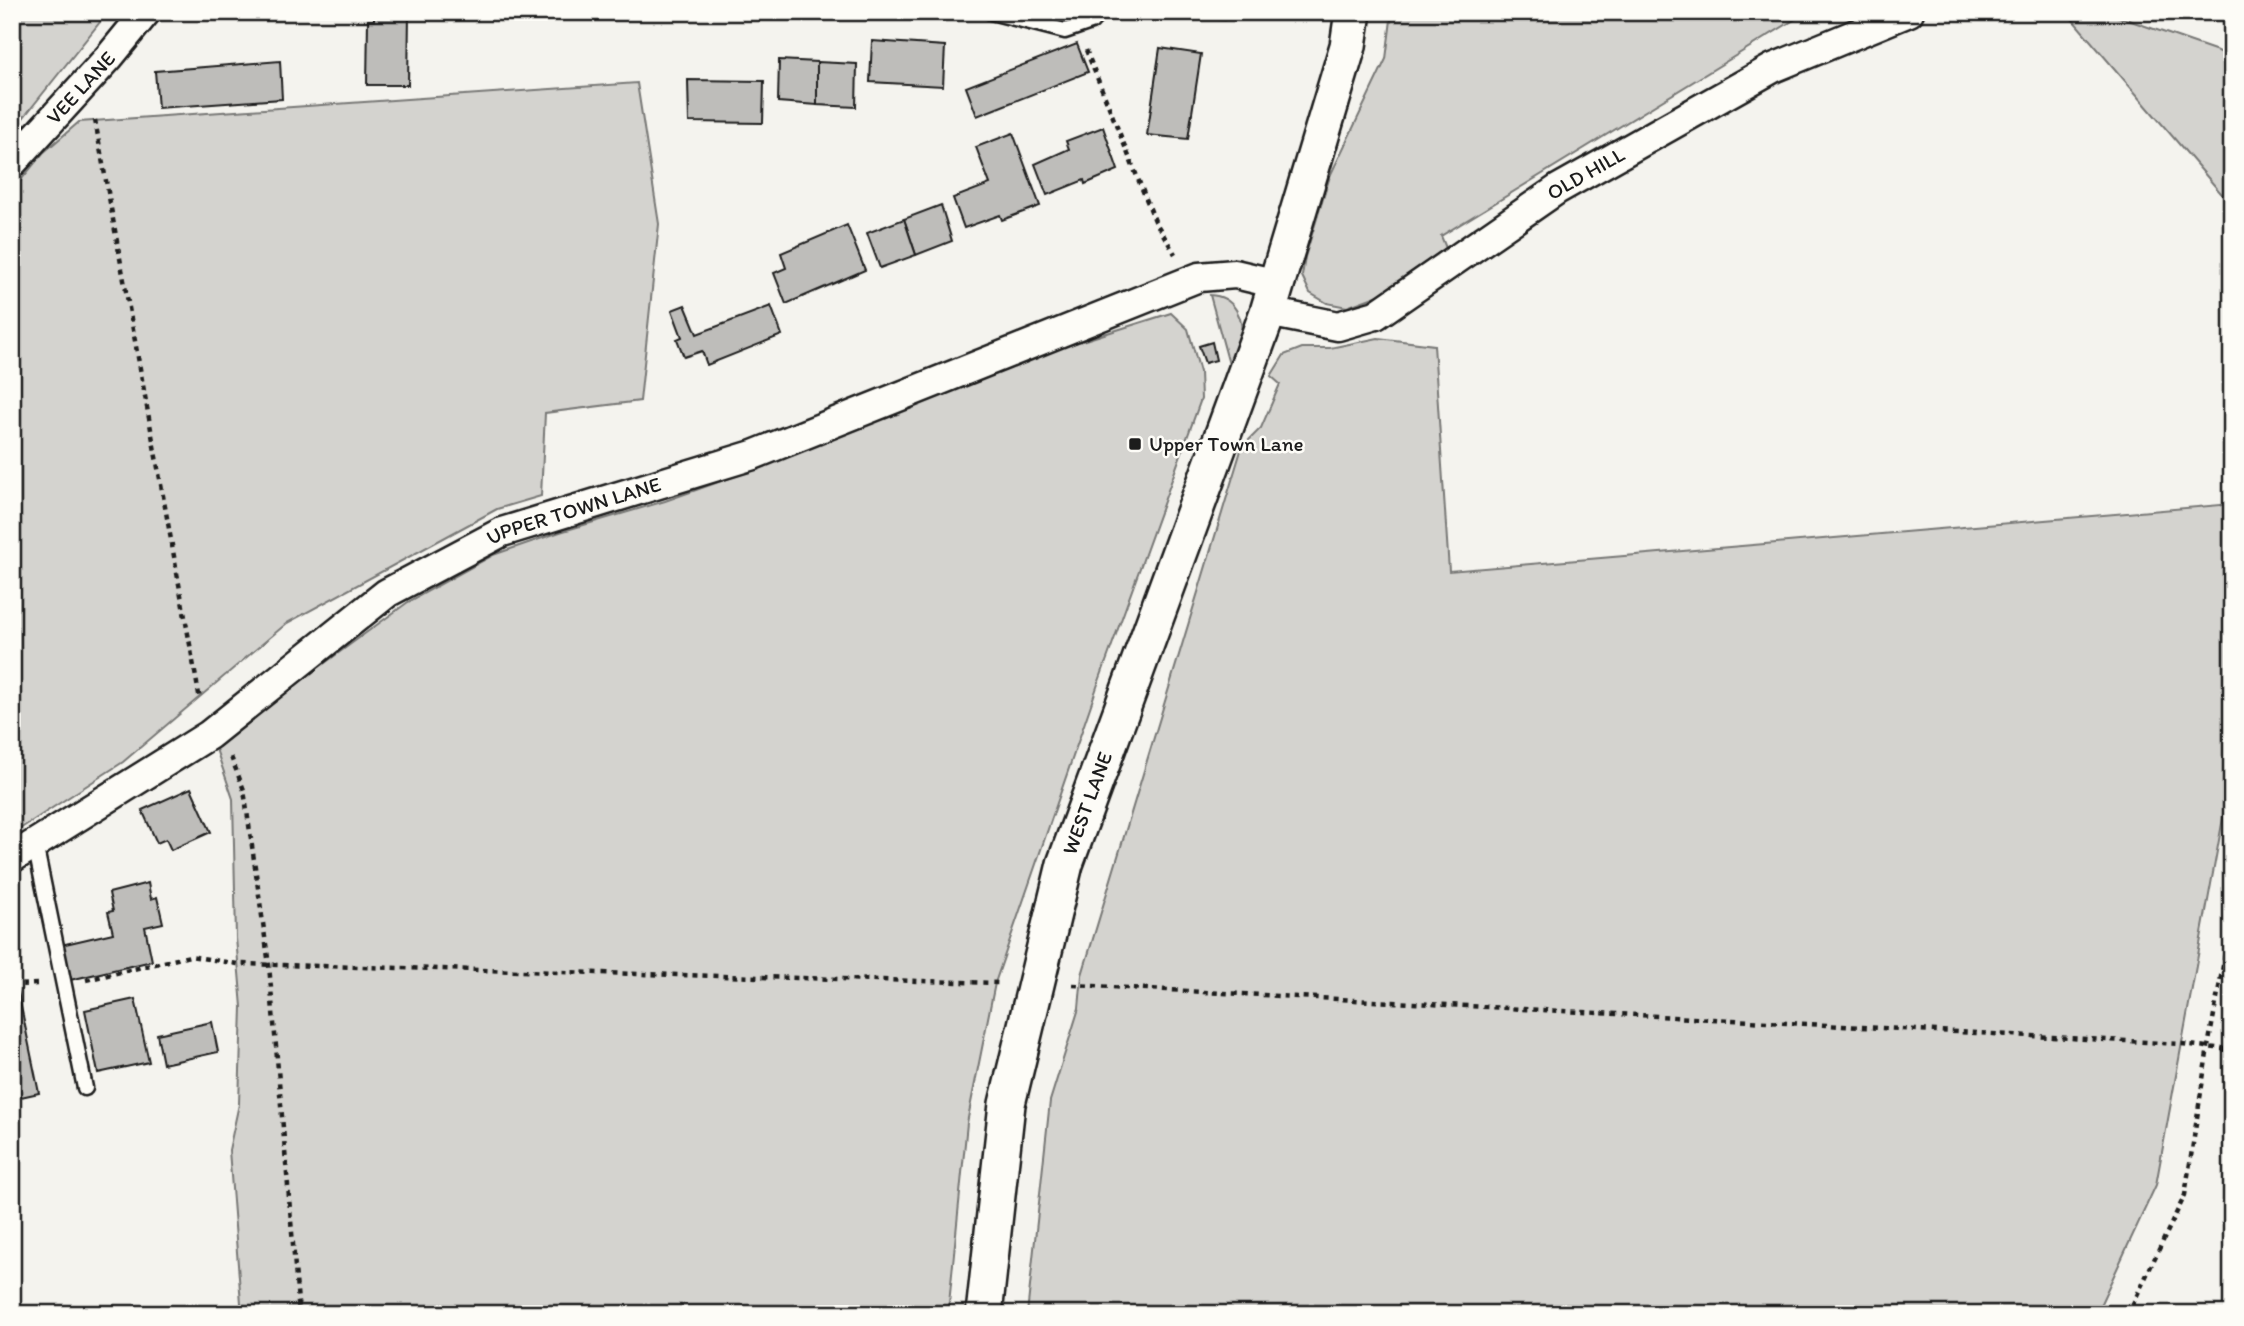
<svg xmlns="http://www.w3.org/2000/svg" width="2244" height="1326" font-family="Itim,sans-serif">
<rect width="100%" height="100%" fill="#f4f3ee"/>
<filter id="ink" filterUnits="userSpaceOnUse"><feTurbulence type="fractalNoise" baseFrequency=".0143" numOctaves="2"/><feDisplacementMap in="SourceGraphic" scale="14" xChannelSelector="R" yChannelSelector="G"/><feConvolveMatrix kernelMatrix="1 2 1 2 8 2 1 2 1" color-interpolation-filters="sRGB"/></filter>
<g filter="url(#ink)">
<g fill="#d4d3cf" stroke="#787876" stroke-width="2">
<path d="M12,12H108L12,132Z"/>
<path d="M1392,12H1807L1441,236L1446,248L1379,295L1347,307L1327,303L1310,293L1302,276L1305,257L1330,176L1386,59Z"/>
<path d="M2066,12H2105L2232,56V206Z"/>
<path d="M637,83L659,224L640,401L545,413L541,496L497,509L287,623L123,762L12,834V191L43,153L79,122Z"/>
<path d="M1210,295C1234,296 1246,319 1240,341C1238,350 1233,360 1230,368Z"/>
<path d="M1171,313L1188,329L1200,372L1201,399L1098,684L995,983L967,1123L948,1314H245L241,1303L229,1150L239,1104L242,1007L236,938L233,799L215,746L224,737L408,602L493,555L560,532L665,501L769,464L1050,351Z"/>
<path d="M1378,338L1434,345L1449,571L2232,504V769L2156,1185L2096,1314H1027L1050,1101L1079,1008L1082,975L1242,447L1261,428L1280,384L1271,376L1284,355L1302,348H1330Z"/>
</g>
<g fill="#bebdba" stroke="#1c1c1c" stroke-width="2">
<path d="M374,12H409L408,85H367L368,20H374Z"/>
<path d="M1192,12H1226L1225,20L1192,16Z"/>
<path d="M872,41L945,46L943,86L870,82Z"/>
<path d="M1077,44L1088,72L977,116L966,87Z"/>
<path d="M1160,48L1201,54L1188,139L1147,135Z"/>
<path d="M779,60L817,62V105L778,102Z"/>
<path d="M280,61L282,99L158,108L155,71Z"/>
<path d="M817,62L857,64L856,107L817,105Z"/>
<path d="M688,80L764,81L763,123L689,122Z"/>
<path d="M1103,127L1118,170L1085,184L1084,180L1047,195L1035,164L1069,149L1066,141Z"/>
<path d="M1013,133L1040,206L1002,220L1000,215L964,228L953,198L990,184L976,147Z"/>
<path d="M941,205L952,241L916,255L904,219Z"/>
<path d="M904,219L916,255L880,268L867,233Z"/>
<path d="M847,225L865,270L786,304L774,273L786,268L781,253Z"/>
<path d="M685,305L697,334L771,306L782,335L707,365L702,351L684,357L677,339L682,337L672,310Z"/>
<path d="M1212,342L1216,360L1205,363L1199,346Z"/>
<path d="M191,788L211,832L171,850L166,839L157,843L142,810Z"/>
<path d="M148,883L151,899L157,897L163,923L145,927L152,961L70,980L61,945L113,933L108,912L113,911L109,893Z"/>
<path d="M18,992L39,1093L12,1099V993Z"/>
<path d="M135,999L149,1062L98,1073L85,1010Z"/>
<path d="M212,1022L218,1052L163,1064L157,1034Z"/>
</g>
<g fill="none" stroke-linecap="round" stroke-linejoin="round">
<defs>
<g id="service">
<path d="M991,12L1065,31L1091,22L1100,12"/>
<path d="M35,844L85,1088"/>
</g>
<g id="minor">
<path id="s1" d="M12,163L110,56L146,12"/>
<path id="s2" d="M1268,312L1338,326L1376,315L1558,189L1773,68L1909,12"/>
<path id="s3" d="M12,858L209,735L387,593L502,532L753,455L1199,277L1235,274L1277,284"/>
</g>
<g id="tertiary">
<path id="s4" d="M984,1314L1007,1104L1065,864L1268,312L1348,46L1353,12"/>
</g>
</defs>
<use href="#service" stroke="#1c1c1c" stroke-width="19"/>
<use href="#minor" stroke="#1c1c1c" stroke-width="33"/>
<use href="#tertiary" stroke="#1c1c1c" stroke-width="40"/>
<g stroke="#1c1c1c" stroke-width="4.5" stroke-dasharray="5 5" stroke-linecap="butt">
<path d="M1086,50L1155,221L1175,254"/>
<path d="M95,120L200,700"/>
<path d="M231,757L244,790L269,965L299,1314"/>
<path d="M86,980L190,956L238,964L1001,983"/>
<path d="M12,985L39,984"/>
<path d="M1073,985L2182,1044L2232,1050"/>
<path d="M2128,1314L2185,1195L2208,1047L2232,917"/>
</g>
<use href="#service" stroke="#fdfcf7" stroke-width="14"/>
<use href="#minor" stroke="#fdfcf7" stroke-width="28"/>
<use href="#tertiary" stroke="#fdfcf7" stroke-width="35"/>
</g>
</g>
<rect fill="#1c1c1c" stroke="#fdfcf7" stroke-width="2.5" x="1128" y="437" width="14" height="14" rx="3.5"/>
<g text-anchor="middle" stroke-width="5" stroke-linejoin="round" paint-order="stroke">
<g font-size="21" fill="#1c1c1c" stroke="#fdfcf7">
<text dy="7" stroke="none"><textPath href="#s1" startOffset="102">VEE LANE</textPath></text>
<text dy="7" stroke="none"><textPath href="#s2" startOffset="364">OLD HILL</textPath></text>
<text dy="7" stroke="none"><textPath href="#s3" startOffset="665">UPPER TOWN LANE</textPath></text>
<text dy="7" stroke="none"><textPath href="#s4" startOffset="523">WEST LANE</textPath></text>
</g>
<g font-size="21" fill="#1c1c1c" stroke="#fdfcf7" text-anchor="start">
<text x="1149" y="451">Upper Town Lane</text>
</g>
</g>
<rect width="2244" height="1326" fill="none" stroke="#fdfcf7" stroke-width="42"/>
<rect x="21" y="21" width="2202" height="1284" fill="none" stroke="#1c1c1c" stroke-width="2.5" filter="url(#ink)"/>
</svg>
